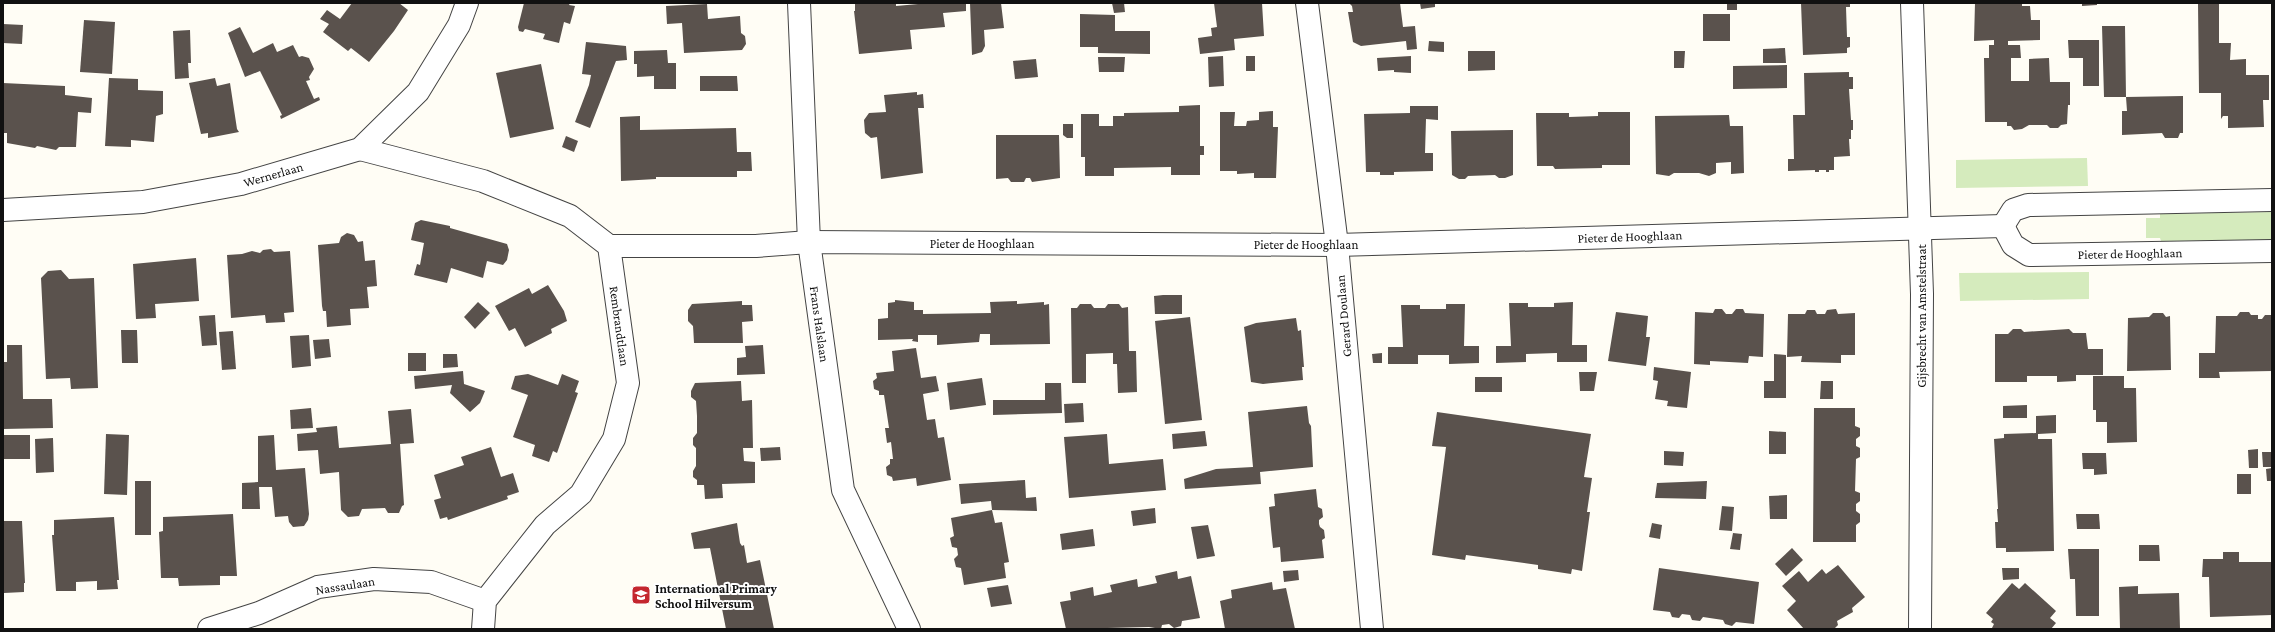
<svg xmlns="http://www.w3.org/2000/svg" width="2275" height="632" font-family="'Crimson Pro',serif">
<rect width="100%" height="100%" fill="#fffdf5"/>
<g fill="#d5ebbd">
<path d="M2087,158L2088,186L1956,188V160Z"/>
<path d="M2272,212V240L2161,241L2160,238H2146V218H2160V214Z"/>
<path d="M2089,272V299L1960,301L1959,273Z"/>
</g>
<g fill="#5a524d">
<path d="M352,3H399L408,10L394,31L369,62L351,48L348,51L323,32L329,24L320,19L327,10L340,19Z"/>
<path d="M524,3H570L569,5L575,6L570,24L564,22L559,43L543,39L545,34L525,29L523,32L519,31L518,27Z"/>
<path d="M855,3H896V6L929,3H966V11L943,13L945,27L910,30L912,49L859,54L854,11H855Z"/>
<path d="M970,3H1001L1004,28L984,30L985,46L982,52L972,55Z"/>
<path d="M1112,3H1124L1125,12L1114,13Z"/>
<path d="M1214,3H1262L1264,36L1234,39L1235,50L1200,54L1198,38L1212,36L1211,28L1217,27Z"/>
<path d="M1349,3H1400L1403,27L1415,26L1417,49L1407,50L1406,41L1361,46L1353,42L1348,12H1353L1352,6Z"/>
<path d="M1420,3H1435V7L1421,9Z"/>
<rect x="1727" y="3" width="10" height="7"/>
<path d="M1801,3H1850V7H1846L1847,37H1850V47L1847,48V53L1803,55Z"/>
<path d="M1975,3H2022V6H2030L2031,20H2040V40L2008,41V45H2020L2021,58H2011V81H2029V59L2049,58L2050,82H2070V105H2068L2067,124L2061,125L2058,128H2050L2047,125H2029L2022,129L2014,130L2011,126H2007V122H1985L1984,58H1989V45H1994V40L1974,41Z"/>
<path d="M2082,3H2097V5L2082,6Z"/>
<path d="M2198,3H2219V43H2231L2230,60L2246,59V75H2269V100H2263L2264,127L2228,128V116H2223L2221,119V93H2199Z"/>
<path d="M707,4L708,19L740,16L741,33L745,36L746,44L742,50L684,53L682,23L667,24L666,6Z"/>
<path d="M1080,14L1115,15V31H1150V54L1098,53V47H1080Z"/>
<rect x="1703" y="14" width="27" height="27"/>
<path d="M84,20L115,22L112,74L80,72Z"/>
<path d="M3,24L23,25L22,44L3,43Z"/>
<path d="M2102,26H2125L2126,97L2183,96V133H2180L2178,138H2165L2162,133L2122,135V111H2127L2126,97H2104Z"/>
<path d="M240,27L253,53L273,43L277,52L293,45L299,57L302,56L309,58L314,69L309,77L310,80L306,81L314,99L319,97L320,100L281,119L280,116L282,115L260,71L245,77L228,33Z"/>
<path d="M190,30L191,63H188L189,78L175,79L173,31Z"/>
<path d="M2068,40H2099V86H2083V58H2069Z"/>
<path d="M1429,41L1444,42V52L1428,51Z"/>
<path d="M586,42L626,46L627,60L616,61L590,128L575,122L589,85L591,75L582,74Z"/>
<path d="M1785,48L1786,63H1763V49Z"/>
<path d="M667,50L668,63H676V89H654V76L637,77V64H634V51Z"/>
<path d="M1468,51H1495V70L1468,71Z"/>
<path d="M1674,51H1685L1684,68H1674Z"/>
<path d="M1223,56L1224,86L1209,87L1208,57Z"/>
<rect x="1246" y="56" width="9" height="15"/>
<path d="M1411,56V73L1394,72V70L1378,71L1377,58Z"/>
<path d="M1098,57H1125L1124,72H1099Z"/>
<path d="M1036,59L1038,77L1015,79L1013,61Z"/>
<path d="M541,64L554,129L510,138L496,73Z"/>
<path d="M1787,65V88L1733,89V66Z"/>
<path d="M1849,72V77H1853V89H1849L1851,120H1853V130H1851V139H1849L1850,156L1834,157V170H1829V172H1826V170H1819V172H1815V170L1788,171V159H1794L1793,115H1805L1804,73Z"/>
<path d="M700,76H737L738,91H700Z"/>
<path d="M109,78L138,79V90L163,91V114L156,116L154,142L131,140V147L105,146Z"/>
<path d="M215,78L217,86L230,83L237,129L239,132L208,138V133L201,134L189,83Z"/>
<path d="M3,83L65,86V95L92,98L91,113L78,112L76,147H59L56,150L37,146L35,148L7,143V133H3Z"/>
<path d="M917,92V95L923,94L924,108H918L923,173L881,179L877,137L871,138L865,133L864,120L869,113L886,112L884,95Z"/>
<path d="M1200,105V146H1204V155H1200V175H1171V167L1114,168V176H1085V157H1081V114H1099V126H1113V116H1124V113L1179,112V106Z"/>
<path d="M1410,106H1438V120L1426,119L1425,153H1433V171L1394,172V175H1380V172H1366L1364,114L1410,113Z"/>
<path d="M1273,111V127H1278L1276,178H1254V173L1237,174V171H1220V112H1235L1234,126H1246L1247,121L1259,120V112Z"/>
<path d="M1598,112H1630V165H1602V168L1555,169L1553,166H1537L1536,113H1569V117L1598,116Z"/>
<path d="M1729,115L1730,126H1743L1744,173L1731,174V162L1716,163V173L1709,176L1699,173H1674L1669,176L1656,174L1655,116Z"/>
<path d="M640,116V130L736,128L737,152H751L752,171H737V177H656V179L621,181L620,117Z"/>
<path d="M1063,124H1073V138H1067L1063,135Z"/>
<path d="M1513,130V175L1505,178H1499L1495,175L1468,176L1465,179H1459L1452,175L1451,131Z"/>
<path d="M996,135H1059L1060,178L1032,182L1030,178H1026L1024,182H1011L1008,178L996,179Z"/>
<path d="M566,136L578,141L574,152L562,147Z"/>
<path d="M421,220L450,226V228L507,244L509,250L507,260L503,265L487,261L483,278L451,268L447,283L414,275L417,264L420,265L424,243L411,240L415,223Z"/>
<path d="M347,233L354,235L358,242L363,241L365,261L375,260L377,286L367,287L369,308L350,309L351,325L327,327L326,311H323L322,306L318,245L339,243L341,237Z"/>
<path d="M271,249L274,252L290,251L294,312L284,313L285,322L266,323L265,315L231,318L227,255L242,254L252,251L260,253L263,250Z"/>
<path d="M196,258L199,301L155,304L156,318L136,319L133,264Z"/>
<path d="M61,270L69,279L94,278L98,388L71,389L70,378L46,379L41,278L48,271Z"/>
<path d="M548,285L564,311L567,321L551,329L552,333L525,347L515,328L509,331L495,306L529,288L532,294Z"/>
<path d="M1163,295H1182V314H1155L1154,296Z"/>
<path d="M895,300L914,302V310H923V314L991,313L990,302L1017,301V304L1044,302V305L1049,304L1050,344L990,345V334H980L979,342L937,345V335H918V342L912,341L913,339L878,340V319L888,318V303L895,302Z"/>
<path d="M742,301V305H752L753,321L742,322L743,343H694L693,326L688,321V310L692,304Z"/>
<path d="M478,302L490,313L475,329L464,317Z"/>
<path d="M1573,302L1572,345H1587V362H1557V353L1526,354V362L1496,363V346H1511L1509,303H1528V307H1554V303Z"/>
<path d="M1080,304H1091L1094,308H1105L1108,304H1119L1122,308L1128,307L1129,351H1136L1137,392L1118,393L1117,364H1113V353L1086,354V383H1072L1071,308H1077Z"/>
<path d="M1446,304H1465L1464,346H1479V363L1449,364V355H1418V364H1388V347H1403L1401,305H1420V309H1446Z"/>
<path d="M1715,309H1722L1726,314H1732L1736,309H1743L1745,313L1764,314L1763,357L1749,356L1748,363L1710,361V365L1694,364L1695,312L1713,313Z"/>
<path d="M1836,309L1838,314L1855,313V355H1841V363L1801,362L1802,356L1787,357L1788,314H1805L1807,310H1815L1817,314H1825L1827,310Z"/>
<path d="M1616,312L1648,316L1646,337H1650L1646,366L1608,361Z"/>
<path d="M2240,312H2249L2251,315H2258V319H2262L2265,315H2272V371L2219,372L2220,378H2199V353H2215L2216,316H2237Z"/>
<path d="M2153,313H2163L2166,317L2170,316L2171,370L2127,371L2128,318L2149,317Z"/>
<path d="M215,315L217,345L202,346L199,316Z"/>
<path d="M1190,317L1202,420L1165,424L1155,321Z"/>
<path d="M1296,318L1298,331L1301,330L1304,367H1302L1303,380L1263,384L1251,382L1244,327L1256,323Z"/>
<path d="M2013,329H2021L2024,332L2069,329L2073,333H2086L2088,349H2103V375H2076V381L2057,382V376H2027V382H1995V334H2008Z"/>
<path d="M121,330H137L138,363H122Z"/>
<path d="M233,331L236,369L222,370L219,332Z"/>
<path d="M309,335L311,366L292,368L290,336Z"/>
<path d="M329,339L331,357L315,359L313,340Z"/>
<path d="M7,345H22L23,399H52L53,428L3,429V362H7Z"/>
<path d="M763,345L765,374L737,375V358L746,357L745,346Z"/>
<path d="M916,348L921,378L936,376L939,391L923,394L927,420L935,419L938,438L944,437L951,480L917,486L916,478L893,481L892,477L887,475L886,467L890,464V459H893L891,442L887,443L885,428H889L884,395H879V391L874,389L873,381L877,378L876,373L894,371L892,351Z"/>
<rect x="408" y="353" width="18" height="18"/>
<path d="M1382,353V363H1373L1372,354Z"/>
<path d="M443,354H457L458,367L443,368Z"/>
<path d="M1774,354L1786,355V398H1764V381H1774Z"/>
<path d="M1654,367L1691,372L1687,408L1667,406L1668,401L1655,399L1658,381L1653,380Z"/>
<path d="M463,371L464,384L485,391L480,403L470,412L450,393L452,385L415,389L414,376Z"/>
<path d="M1579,372H1597L1594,391H1580Z"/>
<path d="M528,374L558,385L562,374L579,381L575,392L578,393L557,453L553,451L549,462L532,456L535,445L513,437L528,395L511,389L515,376Z"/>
<path d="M2093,376H2124V388H2136L2137,442L2107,443V422H2096V410H2093Z"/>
<rect x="1475" y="377" width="27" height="15"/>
<path d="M982,378L986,405L950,410L947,383Z"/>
<path d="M741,381L742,401L752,400L753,448H743L744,461L755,462V483L722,484L723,498L705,499L704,485H697V480L693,477V471L696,466V448L693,445V438L697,433V416L696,401L691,397V391L695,383Z"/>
<path d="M1821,381H1833V399H1820Z"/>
<path d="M1045,383H1061L1062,413L993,415V400H1045Z"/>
<path d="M1083,403L1084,422L1065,423L1064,404Z"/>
<path d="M2027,405V418H2003V406Z"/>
<path d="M1307,406L1309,423L1311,426L1313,467L1260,472L1261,484L1185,489L1184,479L1216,469L1253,467L1248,412Z"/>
<path d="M311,408L313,428L291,429L290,410Z"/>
<path d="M1814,408H1855V426L1860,428V436L1856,439V446L1860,448V457L1856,459L1855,491L1860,493V501L1856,504V511L1860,514V522L1856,525V542H1813Z"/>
<path d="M411,409L414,443L400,444L404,505L402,506L399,513H388L385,508L362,509L359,516L348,517L341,510L339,472L320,474L318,450L298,451L297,434L317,432L316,428L337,426L339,448L391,444L388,411Z"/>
<path d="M1437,412L1591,434L1584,477L1592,478L1587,512H1590L1582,571L1572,569L1571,574L1538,569V565L1466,555L1465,560L1432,555L1446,447L1432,446Z"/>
<path d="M2056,415V433L2038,434V439H2052L2054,551L2006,552V548H1996L1995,522H1998L1997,509H1998L1994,439L2004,438V434L2036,433V416Z"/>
<path d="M1205,431L1207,446L1173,449L1172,434Z"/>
<path d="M1769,431L1786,432V454H1769Z"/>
<path d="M106,434L129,435L127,495L104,494Z"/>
<path d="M1107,434L1109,464L1163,459L1166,490L1069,498L1064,437Z"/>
<rect x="3" y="435" width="27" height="24"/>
<path d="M274,435L276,470L305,468L309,514L308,520L304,526L293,527L289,522L288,516L275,517L272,487H259L260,509H242V483L258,482V436Z"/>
<path d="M53,438L54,472L36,473L35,439Z"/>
<path d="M491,447L501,477L513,473L519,492L507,496L508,499L448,520L447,517L440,519L434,500L441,498L434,475L464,465L461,457Z"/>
<path d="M780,447L781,460L761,461L760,448Z"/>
<path d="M2258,449V468H2249L2248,450Z"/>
<path d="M1664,451L1684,452L1683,466L1664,465Z"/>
<path d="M2262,452H2272V467H2263Z"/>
<path d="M2082,453H2106L2107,474L2094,475V469H2083Z"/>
<path d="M2272,468V481H2267L2266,469Z"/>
<rect x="2237" y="474" width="14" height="20"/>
<path d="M1025,480L1026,498L1036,497L1037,511L992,510L991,501L961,504L959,484Z"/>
<rect x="135" y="481" width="16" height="54"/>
<path d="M1707,481L1706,499L1655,498L1657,483Z"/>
<path d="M1316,489L1318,507L1322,509L1323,517L1319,520V524L1320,527L1324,530L1325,538L1322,540L1324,558L1281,562L1280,547L1273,548L1271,529L1269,507L1275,506L1274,494Z"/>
<path d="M1787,495V519H1770L1769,496Z"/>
<path d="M1722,506L1734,507L1732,531L1719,530Z"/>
<path d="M1155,508L1156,523L1133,526L1131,511Z"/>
<path d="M992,510L995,523L1002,522L1009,562L1004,563L1006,578L964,585L961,568L956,567L954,559L958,555L957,548L952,547L950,538L954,536L951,518Z"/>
<path d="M233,514L237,576H220V585L179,586L178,578H161L159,532L163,531V517Z"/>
<path d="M2076,514H2099L2100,529H2077Z"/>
<path d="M114,517L119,580H117L118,589L97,590V581L76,582V591H56L52,535H54V520Z"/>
<path d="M3,521H22L25,583H24V592L4,593Z"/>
<path d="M737,523L740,543L742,546L744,545L747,563L760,560L774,629H726L710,548L694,549L691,533Z"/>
<path d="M1652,523L1662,525L1660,539L1649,537Z"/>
<path d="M1208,525L1215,556L1197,559L1191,527Z"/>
<path d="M1093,529L1095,546L1062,550L1060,534Z"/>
<path d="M1733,533L1742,534L1740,550L1730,549Z"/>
<path d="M2139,545H2159L2160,561H2139Z"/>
<path d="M1792,548L1803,560L1786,576L1775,564Z"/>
<path d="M2068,549H2099V616H2076L2075,579H2070Z"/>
<path d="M2223,552H2239V562H2272V615L2210,617L2209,577H2202L2203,559H2223Z"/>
<path d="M1838,565L1865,597L1852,608L1853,612L1837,621L1838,625L1834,629H1804L1787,610L1796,601L1782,586L1799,571L1808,582L1822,569L1826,574Z"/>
<path d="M1659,568L1759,582L1754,624L1736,622L1732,626L1725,624L1723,620L1703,617L1700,621L1692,620L1690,615L1682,614L1679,618L1672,617L1670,612L1653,610Z"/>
<path d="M2002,568H2019V579L2003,580Z"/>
<path d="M1298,570L1299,580L1284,582L1283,571Z"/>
<path d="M1177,571L1178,579L1191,576L1200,618L1182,621L1181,626L1174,628L1169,624L1162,625L1161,629L1149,627L1066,629L1060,602L1071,600L1070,592L1093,587L1094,596L1112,592L1110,585L1137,579L1138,587L1157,583L1155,576Z"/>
<path d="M1272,582L1273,590L1286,588L1295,629H1225L1220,601L1232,598L1231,590Z"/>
<path d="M2012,583L2019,589L2025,583L2056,611L2050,618L2056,623L2051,629L1992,628L1994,624L1991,622L1993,619L1986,613Z"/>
<path d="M1008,585L1012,604L991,607L987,588Z"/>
<path d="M2138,586V594L2179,593L2180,629H2120L2119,587Z"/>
</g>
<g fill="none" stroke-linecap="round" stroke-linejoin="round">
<defs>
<g id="minor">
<path d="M799,3L809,242L843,490L909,629"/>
<path d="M1307,3L1337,245L1372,629"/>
<path d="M1912,3L1922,294L1920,629"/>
<path d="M360,149L483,181L570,216L609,246L628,383L614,439L581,494L545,525L485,601L483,629"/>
<path d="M3,210L143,202L241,184L360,149L418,92L459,25L467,3"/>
<path d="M2003,226L2013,245L2029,255L2272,251"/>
<path d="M2003,226L2013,210L2028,205L2272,200"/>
<path d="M609,246H756L809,242L1337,245L2003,226"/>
<path d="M209,629L259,613L318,587L374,579L431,582L485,601"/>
</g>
</defs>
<use href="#minor" stroke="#444" stroke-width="24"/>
<use href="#minor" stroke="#fff" stroke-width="22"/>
</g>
<defs>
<symbol id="school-square" viewBox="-11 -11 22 22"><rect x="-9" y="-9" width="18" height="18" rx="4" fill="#c4262e" stroke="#fff"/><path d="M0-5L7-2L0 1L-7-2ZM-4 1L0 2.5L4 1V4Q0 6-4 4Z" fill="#fff"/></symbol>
</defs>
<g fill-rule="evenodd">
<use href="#school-square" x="630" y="584" width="22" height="22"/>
</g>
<g text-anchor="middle" stroke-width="4" stroke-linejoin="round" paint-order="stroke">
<g font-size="13" fill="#111" stroke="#fff">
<text transform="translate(273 174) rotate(-16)" y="5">Wernerlaan</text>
<text transform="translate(1630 236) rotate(-2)" y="5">Pieter de Hooghlaan</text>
<text x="982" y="248">Pieter de Hooghlaan</text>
<text x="1306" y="249">Pieter de Hooghlaan</text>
<text transform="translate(2130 253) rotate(-1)" y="5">Pieter de Hooghlaan</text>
<text transform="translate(1343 316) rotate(-95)" y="5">Gerard Doulaan</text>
<text transform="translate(1921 316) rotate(-90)" y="5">Gijsbrecht van Amstelstraat</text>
<text transform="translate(820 324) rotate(82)" y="5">Frans Halslaan</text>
<text transform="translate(620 326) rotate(82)" y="5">Rembrandtlaan</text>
<text transform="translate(345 585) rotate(-9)" y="5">Nassaulaan</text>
</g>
<g font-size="13" font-weight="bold" fill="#111" stroke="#fff" text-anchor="start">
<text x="655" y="593">International Primary<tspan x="655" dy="15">School Hilversum</tspan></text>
</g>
</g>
<rect width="2275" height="632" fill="none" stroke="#111111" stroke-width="8"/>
</svg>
